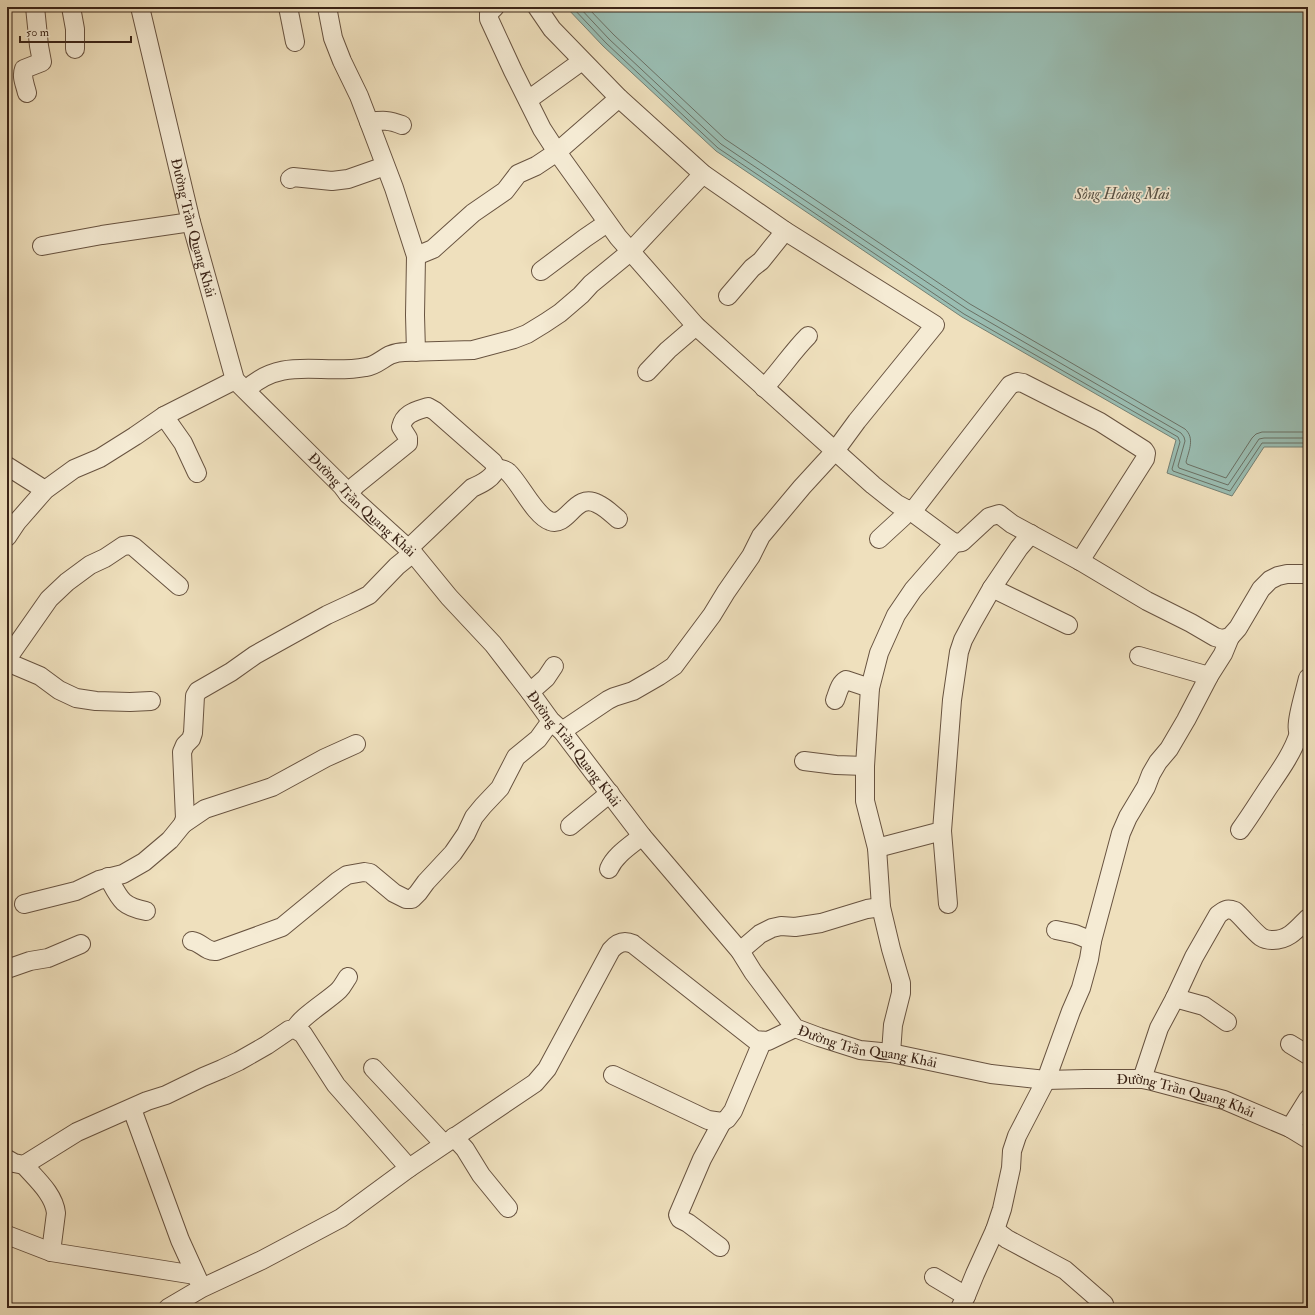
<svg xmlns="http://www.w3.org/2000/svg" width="1315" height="1315" font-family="'IM FELL Double Pica',serif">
<rect width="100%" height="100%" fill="#efe0bd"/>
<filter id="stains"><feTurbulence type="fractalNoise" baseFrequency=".005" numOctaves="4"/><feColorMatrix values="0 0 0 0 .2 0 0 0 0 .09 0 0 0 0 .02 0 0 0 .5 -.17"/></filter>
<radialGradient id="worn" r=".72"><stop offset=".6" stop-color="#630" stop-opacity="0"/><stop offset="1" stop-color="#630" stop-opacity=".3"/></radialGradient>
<path fill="#9abdb2" stroke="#748074" d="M566,7H1308V447H1264L1232,496L1167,473L1176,440L962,317L716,151L603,46Z"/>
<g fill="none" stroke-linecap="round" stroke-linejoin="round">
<g stroke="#6a7064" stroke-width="1">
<path d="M572,7L606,43L718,148L964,314L1178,437L1180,442L1172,469L1173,471L1230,491L1262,443H1308"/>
<path d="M579,7L609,39L721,144L967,309L1181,433L1184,437L1185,441L1178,466L1179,468L1228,485L1259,439L1264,438H1308"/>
<path d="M587,7L614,35L725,139L970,304L1185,429C1195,438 1189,450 1186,462L1187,464L1226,478L1252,438L1256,434L1262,432H1308"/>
</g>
<defs>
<g id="minor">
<path d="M71,7L75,29V49"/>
<path id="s1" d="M140,7L191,222L235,380L342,486L348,494L413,553L449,597L493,644L530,692L551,721L562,731L642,836L740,951L753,972L795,1028L819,1037L860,1050L891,1053L991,1074L1046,1080L1085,1079H1142L1152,1081L1224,1100L1290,1128L1308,1139"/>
<path d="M288,7L295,42"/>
<path d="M327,7L333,38L342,61L359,96L369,122L394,188L416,256L415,315L416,352"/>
<path d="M495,7L489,13V19L513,71L542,129L557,152L618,237L696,326L873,485L897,504L912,512L954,543L962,542L989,517L999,514L1012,524L1080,561L1147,601L1191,623L1215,637L1222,639L1230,637L1238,628L1261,589L1270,580L1278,576L1287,574H1308"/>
<path d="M537,7L552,29L619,98L703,174L785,231L935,325L857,421L835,451L802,487L761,536L751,556L726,592L712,615L674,666L659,676L633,691L614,697L608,700L562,731"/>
<path d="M27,93C25,84 21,77 24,69L42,62L39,46L35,7"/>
<path d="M528,100L582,61"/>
<path d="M369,122C383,120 389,120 402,125"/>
<path d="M290,179L293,177L332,181L348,179L385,166"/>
<path d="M42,246L102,235L191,222"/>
<path d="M416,256L433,249L473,213L505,191L518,174L536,166L557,152L619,98"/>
<path d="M541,271L585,238L607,223"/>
<path d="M728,296L752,268L761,261L785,231"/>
<path d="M647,372L668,350L696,326"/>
<path d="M764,388C780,371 792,352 808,336"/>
<path d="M246,390C283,355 322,376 366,367C375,366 382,359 390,355C395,353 400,352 405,352L473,350L514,339L527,334L545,323L560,313L581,295L591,284L630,252L703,174"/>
<path d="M164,416L183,443L197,473"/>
<path d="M7,466L45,490"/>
<path d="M496,468C500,469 505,469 508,472C520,483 535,516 550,521C568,528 575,491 598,504C605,507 612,514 618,519"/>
<path d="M348,494L356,485L408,443V438L401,427C404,413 416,411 428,407L435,411L493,462L496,468C494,478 481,484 472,488L408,549"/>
<path d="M912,512L1010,385L1017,382L1023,383L1100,422L1144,450L1146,453L1145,459L1080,561"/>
<path d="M7,537L17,522L45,490L74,469L100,458L135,436L164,416L235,380"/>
<path d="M879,539L903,517L907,509"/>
<path d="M992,588L1068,625"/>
<path d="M1139,656L1209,676"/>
<path d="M7,659L49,599L67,582L90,565L105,558L123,546L130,545L134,547L179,586"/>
<path d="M7,662L40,676L59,690L76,698L96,701L130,702L151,701"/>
<path d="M530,692L546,678L554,666"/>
<path d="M835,700C838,693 839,684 846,680L870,688"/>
<path d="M1307,740C1304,737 1300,736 1298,731C1295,723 1306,688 1308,678"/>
<path d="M804,761L836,765L865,766"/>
<path d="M183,824L205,809L272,787L325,758L356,744"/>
<path d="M570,826L610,793"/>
<path d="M1240,830C1251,815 1260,800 1270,785C1281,769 1293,752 1299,733"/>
<path d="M942,831L948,904"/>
<path d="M877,848L942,831L952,700L959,652L963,640L972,623L992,588L1019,548L1031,534"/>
<path d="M609,869C615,855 630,846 642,836"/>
<path d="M108,877C120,899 121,906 146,911"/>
<path d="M24,904L76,891L99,880L123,874L144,862L170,840L183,824L185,818L182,752L185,745L191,739L193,733L195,696L198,691L231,672L255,655L327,615L355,602L369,595L397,566L413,553"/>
<path d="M1056,930L1075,934L1092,941"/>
<path d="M192,941C201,942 206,952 216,951L282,927L338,881L347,875L364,872L370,873L394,893L406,899H412L418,893L426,882L453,853L466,834L474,817L483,806L500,788L516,757L538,739L551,721"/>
<path d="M740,951L760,934L772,928L781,926L795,927L821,923L867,909L881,907"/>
<path d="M7,969L30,961L48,958L81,944"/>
<path d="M1175,998L1204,1006L1227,1022"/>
<path d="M295,1029C299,1018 329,1000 339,990C343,986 345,981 348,977"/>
<path d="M1290,1044L1308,1055"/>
<path d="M891,1053L893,1025L901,993V983L891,949L881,907L877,848L865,801V766L870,688L879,653L896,615L913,590L954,543"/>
<path d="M373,1068L444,1144"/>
<path d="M613,1075L708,1120L722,1122L727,1119L733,1111L762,1042"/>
<path d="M1142,1079L1159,1028L1175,998L1194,957L1218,915C1224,910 1227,908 1235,911C1243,918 1253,931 1261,937C1264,939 1269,940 1273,940C1289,940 1297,929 1308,918"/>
<path d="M132,1109L180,1240L200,1284"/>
<path d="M1290,1128L1308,1099"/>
<path d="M454,1137L465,1149L481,1175L508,1208"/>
<path d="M7,1159L14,1163L24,1165L77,1132L147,1101L166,1095L203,1077L222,1069L239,1061L267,1045L289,1030L295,1029L303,1034L336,1085L409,1168"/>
<path d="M24,1165C36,1179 54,1194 56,1213L51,1252"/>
<path d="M995,1230L1007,1239L1065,1270L1104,1304L1105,1308"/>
<path d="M7,1235L51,1252L195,1275"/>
<path d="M720,1247L688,1223L680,1219L678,1215L702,1159L722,1122"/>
<path d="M934,1277L966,1296"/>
<path d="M168,1308L202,1288L262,1260L341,1218L409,1168L535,1083L547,1069L611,950C617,943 624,940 633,944L755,1040L768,1041L795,1028"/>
<path d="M960,1308L966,1296L975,1274L995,1230L1002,1209L1011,1168L1012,1151L1017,1136L1046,1080L1071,1011L1081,988L1089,959L1092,941L1121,833L1128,817L1146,787L1151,774L1158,762L1169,749L1186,720L1209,676L1223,654L1230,637"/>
</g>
</defs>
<use href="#minor" stroke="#685340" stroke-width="20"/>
<use href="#minor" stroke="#f5ebd4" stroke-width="18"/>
</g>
<g text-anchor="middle" stroke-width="3.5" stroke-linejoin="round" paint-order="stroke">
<g font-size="14" fill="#3b2417" stroke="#f5ebd4">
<text dy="5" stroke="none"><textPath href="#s1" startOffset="227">Đường Trần Quang Khải</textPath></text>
<text dy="5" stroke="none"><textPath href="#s1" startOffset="563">Đường Trần Quang Khải</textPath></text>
<text dy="5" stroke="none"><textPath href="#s1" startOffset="887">Đường Trần Quang Khải</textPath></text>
<text dy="5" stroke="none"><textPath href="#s1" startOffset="1319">Đường Trần Quang Khải</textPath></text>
<text dy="5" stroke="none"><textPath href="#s1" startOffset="1643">Đường Trần Quang Khải</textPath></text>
</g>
<g font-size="15" font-style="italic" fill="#585246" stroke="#f5ebd4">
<text x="1122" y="199">Sông Hoàng Mai</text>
</g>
</g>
<rect width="1315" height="1315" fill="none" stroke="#efe0bd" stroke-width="24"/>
<rect x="8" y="8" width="1299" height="1299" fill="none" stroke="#3b2417" stroke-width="2"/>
<rect x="12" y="12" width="1291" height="1291" fill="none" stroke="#3b2417"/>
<path d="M20 36v6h111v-6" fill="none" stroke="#3b2417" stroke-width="2"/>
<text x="26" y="36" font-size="12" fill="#3b2417" stroke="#f5ebd4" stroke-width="3" paint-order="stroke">50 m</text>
<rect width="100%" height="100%" filter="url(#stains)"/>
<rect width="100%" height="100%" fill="url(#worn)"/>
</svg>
